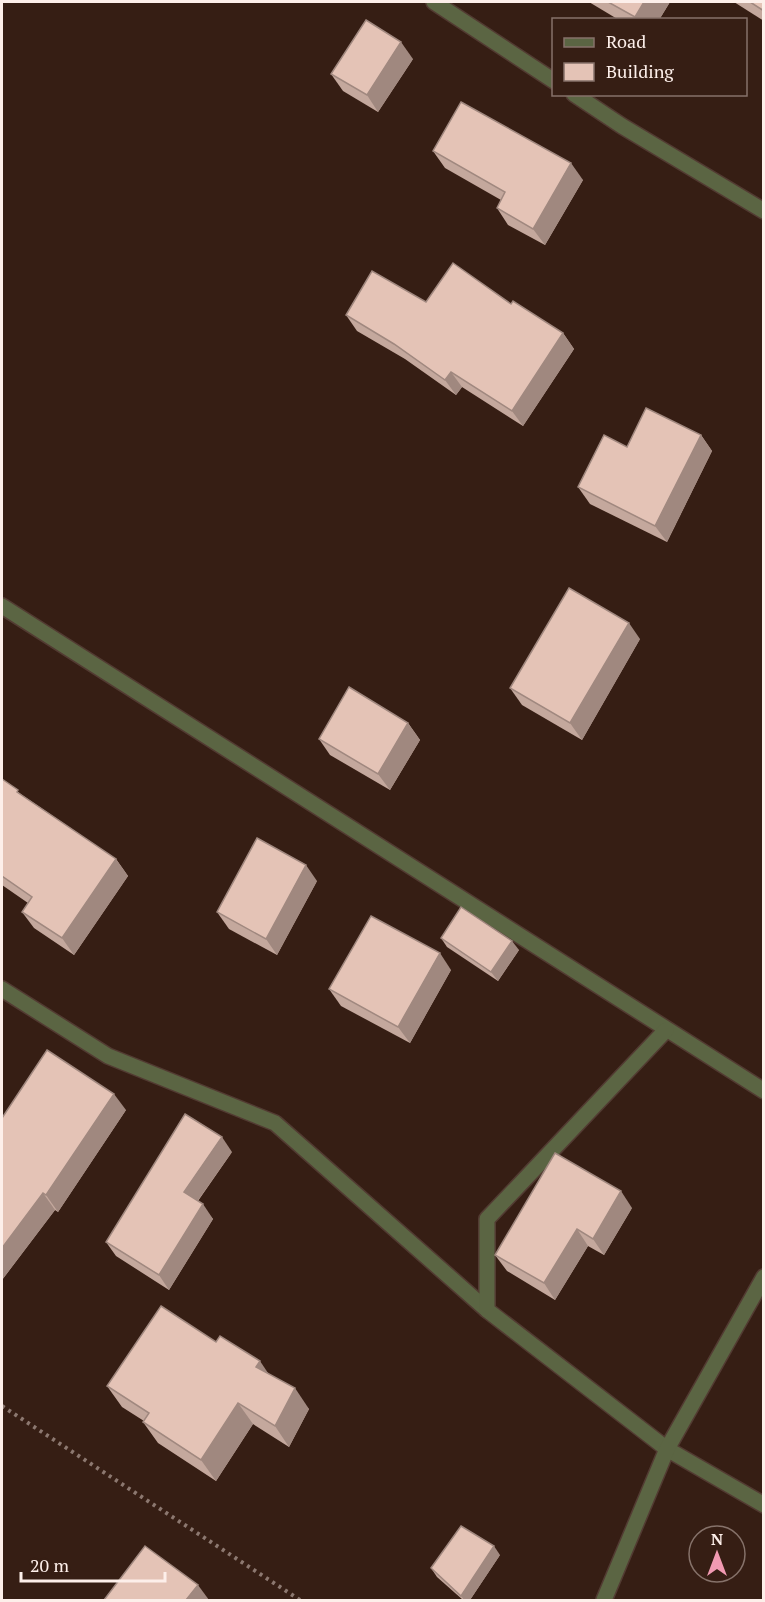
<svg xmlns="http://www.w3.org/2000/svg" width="765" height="1602" font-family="'PT Serif',serif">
<rect width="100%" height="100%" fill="#361e14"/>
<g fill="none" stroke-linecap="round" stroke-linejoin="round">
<defs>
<g id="minor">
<path d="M434,2L554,81"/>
<path d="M574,94L622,126L764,211"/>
<path d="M2,606L764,1091"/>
<path d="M2,989L108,1056L275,1123L487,1310"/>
<path d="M666,1030L487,1219V1310L667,1449L764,1505"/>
<path d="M604,1600L667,1449L764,1277"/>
</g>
</defs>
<use href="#minor" stroke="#523b32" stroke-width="18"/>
<path stroke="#8c7870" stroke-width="4" stroke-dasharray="3 4.5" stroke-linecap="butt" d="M2,1406L300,1600"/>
<use href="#minor" stroke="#5b6543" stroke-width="15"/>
</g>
<g fill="#c4a89d">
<path d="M589,2H670L659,20H619Z"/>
<path d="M734,2H764V21Z"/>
<path d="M413,59L378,112L343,91L331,74Z"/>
<path d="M433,151L583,180L545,245L508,225L497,208L501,200L445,168Z"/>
<path d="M511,304L563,333L574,349L523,426L462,387L456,395L405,359L357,331L346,315Z"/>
<path d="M701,435L712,451L667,542L590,504L578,487L627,447Z"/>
<path d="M640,639L582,740L522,705L510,688Z"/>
<path d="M408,723L420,740L390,790L330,755L319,739Z"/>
<path d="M2,779L22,795L116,859L128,876L74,955L34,928L22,912L28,903L2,885Z"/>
<path d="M317,881L277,955L229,929L217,912Z"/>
<path d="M441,938L519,950L498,981L447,947Z"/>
<path d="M451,970L410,1043L341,1006L329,989Z"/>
<path d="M126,1110L58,1212L55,1210L2,1280V1118Z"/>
<path d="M232,1152L198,1201L213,1219L169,1290L116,1256L106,1242Z"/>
<path d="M632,1208L604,1255L588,1246L555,1300L507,1271L495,1255Z"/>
<path d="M216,1342L268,1373L309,1409L289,1447L253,1424L216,1481L158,1443L143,1422L144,1421L122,1407L107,1386Z"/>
<path d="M500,1555L470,1600H463L437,1577L431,1568Z"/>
</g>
<g fill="#a0887f">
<path d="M644,2H670L659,20H636L635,17Z"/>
<path d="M401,42L413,59L378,112L367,95Z"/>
<path d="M571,163L583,180L545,245L533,229Z"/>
<path d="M563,333L574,349L523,426L512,411Z"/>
<path d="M451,372L462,387L456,395L445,380Z"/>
<path d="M701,435L712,451L667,542L655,526Z"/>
<path d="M629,623L640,639L582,740L570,723Z"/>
<path d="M408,723L420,740L390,790L378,774Z"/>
<path d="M116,859L128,876L74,955L62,938Z"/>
<path d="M306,865L317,881L277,955L266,939Z"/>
<path d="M512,941L519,950L498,981L491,972Z"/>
<path d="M440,953L451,970L410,1043L398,1027Z"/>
<path d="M114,1094L126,1110L58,1212L46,1195Z"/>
<path d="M222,1137L232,1152L194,1206L184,1192Z"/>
<path d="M621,1191L632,1208L604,1255L593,1239Z"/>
<path d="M43,1193L55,1210L2,1280V1248Z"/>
<path d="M203,1204L213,1219L169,1290L159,1275Z"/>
<path d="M577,1229L588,1246L555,1300L544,1283Z"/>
<path d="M260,1361L274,1382L256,1367Z"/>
<path d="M295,1388L309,1409L289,1447L275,1426Z"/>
<path d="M238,1403L253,1424L216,1481L201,1460Z"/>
<path d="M494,1546L500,1555L470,1600H464L461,1596Z"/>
<path d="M198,1585L209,1600H186Z"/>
</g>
<g fill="#e4c3b6" stroke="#a0887f" stroke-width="1.5">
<path d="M608,2H644L635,17Z"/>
<path d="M750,2H764V11Z"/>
<path d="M366,20L401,42L367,95L331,74Z"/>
<path d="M461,102L571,163L533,229L497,208L505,192L433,151Z"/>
<path d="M453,263L511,304L513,301L563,333L512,411L451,372L445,380L394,344L346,315L372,271L426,302Z"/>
<path d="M646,408L701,435L655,526L578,487L604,435L627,447Z"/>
<path d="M569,588L629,623L570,723L510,688Z"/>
<path d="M349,687L408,723L378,774L319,739Z"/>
<path d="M2,779L18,790L17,792L116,859L62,938L22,912L32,897L2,876Z"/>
<path d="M257,838L306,865L266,939L217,912Z"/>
<path d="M461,907L512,941L491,972L441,938Z"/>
<path d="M371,916L440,953L398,1027L329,989Z"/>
<path d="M47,1050L114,1094L46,1195L43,1193L2,1248V1118Z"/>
<path d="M185,1114L222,1137L184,1192L203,1204L159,1275L106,1242Z"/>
<path d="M555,1153L621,1191L593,1239L577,1229L544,1283L495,1255Z"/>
<path d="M161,1306L216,1342L220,1336L260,1361L256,1367L295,1388L275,1426L238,1403L201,1460L143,1422L149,1413L107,1386Z"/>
<path d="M461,1526L494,1546L461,1596L431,1568Z"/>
<path d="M145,1546L198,1585L186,1600H104Z"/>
</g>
<rect width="765" height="1602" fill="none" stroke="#fdefea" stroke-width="6"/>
<rect x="552" y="18" width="195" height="78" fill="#361e14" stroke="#86726a" stroke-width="1.5"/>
<rect x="564" y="38" width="30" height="9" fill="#5b6543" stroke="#86726a" stroke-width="1.5"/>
<text x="606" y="48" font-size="18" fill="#fdefea">Road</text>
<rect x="564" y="63" width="30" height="18" fill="#e4c3b6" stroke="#86726a" stroke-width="1.5"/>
<text x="606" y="78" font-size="18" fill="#fdefea">Building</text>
<g transform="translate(717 1554)"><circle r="28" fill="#361e14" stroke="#86726a" stroke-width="1.5"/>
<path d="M0-4.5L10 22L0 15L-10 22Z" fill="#f19ab2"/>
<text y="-9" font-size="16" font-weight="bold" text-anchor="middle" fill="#fdefea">N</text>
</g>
<path d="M21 1572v9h144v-9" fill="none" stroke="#fdefea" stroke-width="3"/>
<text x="30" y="1572" font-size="18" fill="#fdefea" stroke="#361e14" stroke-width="4.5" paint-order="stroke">20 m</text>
</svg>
